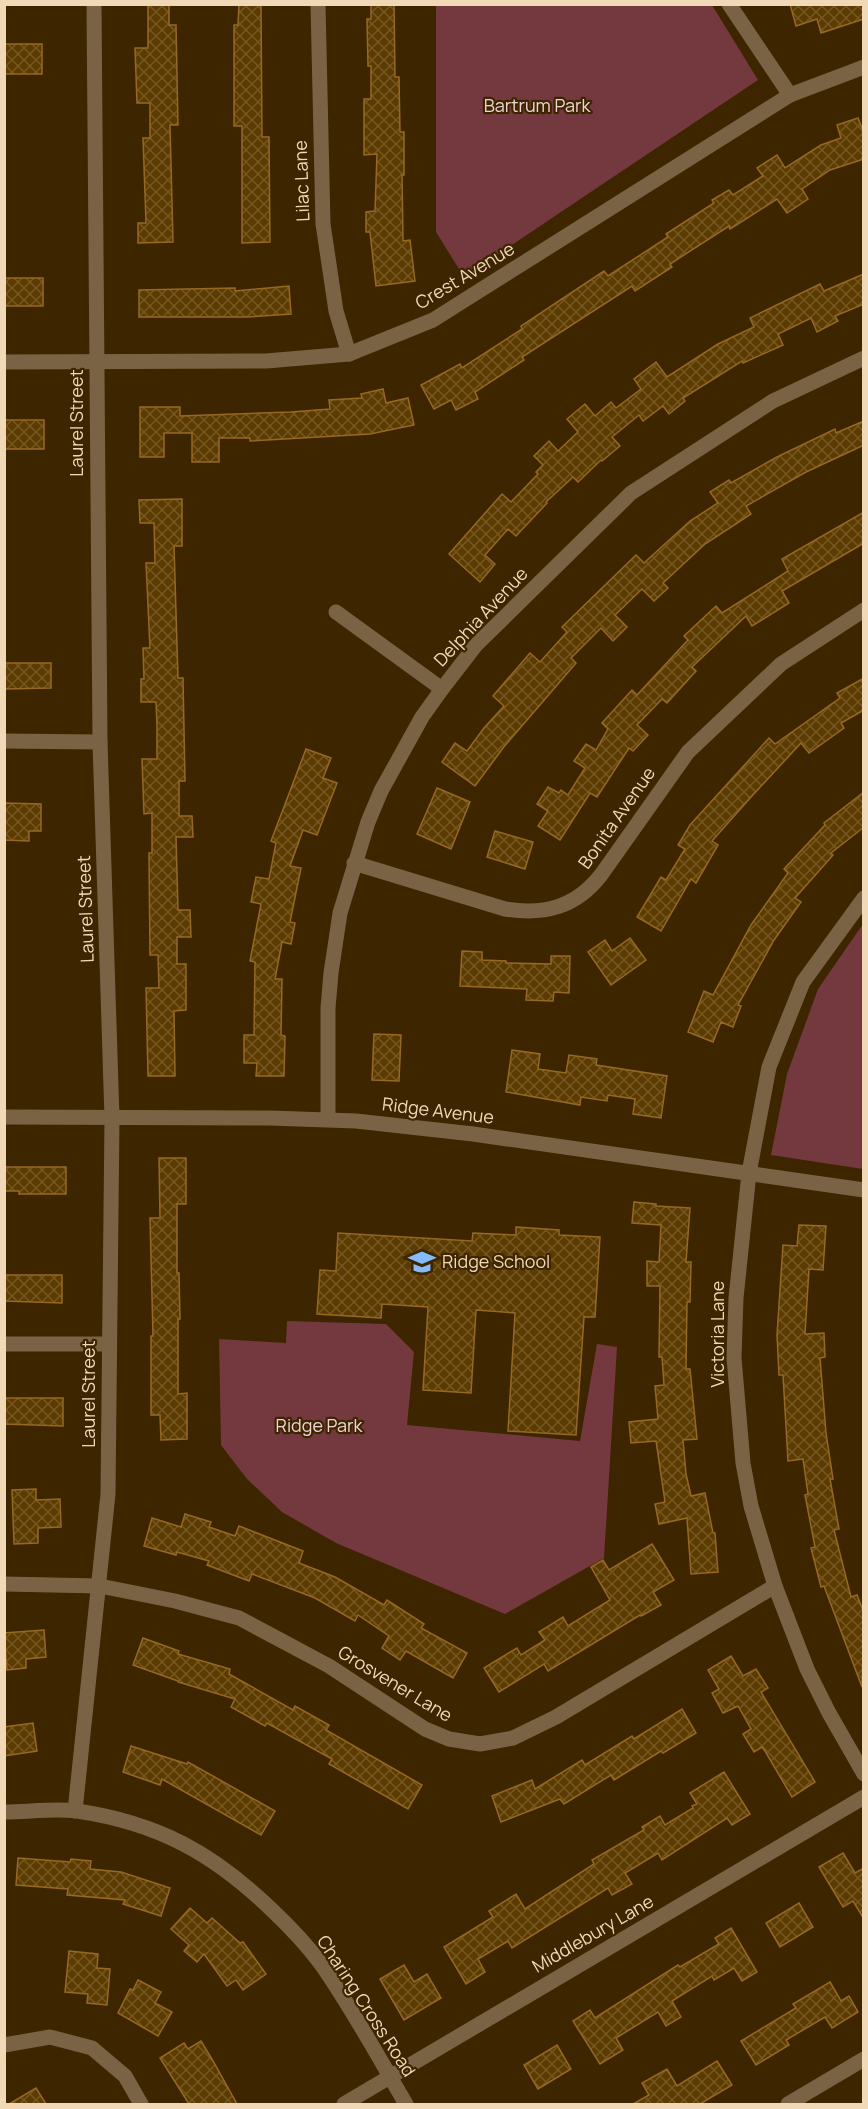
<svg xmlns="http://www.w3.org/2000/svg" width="868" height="2109" font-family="Manrope,sans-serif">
<defs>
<pattern id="building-cross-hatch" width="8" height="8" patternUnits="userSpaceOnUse" patternTransform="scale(1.5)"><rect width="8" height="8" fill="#5c3b00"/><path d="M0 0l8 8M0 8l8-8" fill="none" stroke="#745723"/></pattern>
</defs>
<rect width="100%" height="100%" fill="#3d2500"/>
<g fill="#74383f">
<path d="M436,5H712L758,80L464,277L436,232Z"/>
<path d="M863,924V1169L771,1155L787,1074L818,989Z"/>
<path d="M287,1321L386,1324L414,1352L407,1425L580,1441L597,1344L617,1347L604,1558L505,1614L336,1543L282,1512L247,1479L221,1445L219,1339L286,1343Z"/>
</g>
<g fill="url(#building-cross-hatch)" stroke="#966923" stroke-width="1.5">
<path d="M148,4H169V25H176L178,125H170L173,242L138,243V223H146L143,138H150V103H137L135,48H148Z"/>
<path d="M239,4H261L262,137H269L270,242L242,243V126H234V25H238Z"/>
<path d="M371,4H394L395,77H399L400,132H404V175H402L403,241L410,240L415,281L376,286L370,232H366V212L375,211L377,154L364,155V99H371V66H368L367,19H371Z"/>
<path d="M790,4H864V19L821,33L817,19L796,26Z"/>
<rect x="4" y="44" width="38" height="30"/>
<path d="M858,118L864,133V159L830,170L802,189L808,199L787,213L777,199L730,229L729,226L670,264L672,267L635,291L632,286L522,357L524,360L475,392L478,399L456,410L451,400L434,409L421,385L460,364L462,368L522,329L521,326L604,271L608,276L668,237L666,234L714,203L712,200L729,190L733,195L763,176L757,168L777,155L785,168L821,145L841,138L837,125Z"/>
<path d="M864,274V304L835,316L838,321L817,332L811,318L778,334L783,345L743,363L742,361L683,398L685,401L669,414L663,406L643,421L639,415L612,437L620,446L602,461L601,460L578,482L573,477L546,502L547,503L516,536L508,529L485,555L495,564L480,582L449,554L502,494L511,502L538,474L536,472L543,465L534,456L549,441L558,451L578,432L567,419L585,404L595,416L611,402L616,408L641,389L634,379L656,362L667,377L718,344L754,327L750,318L820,284L824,291Z"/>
<rect x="4" y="278" width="39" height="28"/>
<path d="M289,286L291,314L247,317H139V290L235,288V291Z"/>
<path d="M383,389L386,403L408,398L414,425L370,434L250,441V438H219V462H192V433H164V457H140V407H180V416L291,412L330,409L329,400L362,398L361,394Z"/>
<rect x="4" y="420" width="40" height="29"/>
<path d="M864,421V445L806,472L746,506L751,514L705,544L663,583L668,588L654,601L642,589L615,615L627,627L613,641L601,628L571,658L576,663L503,748L475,786L442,762L455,743L467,751L484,728L504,706L493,696L530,653L540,662L567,632L562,627L636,555L644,563L690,521L718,503L710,492L729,480L731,483L777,457L835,429L836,433Z"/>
<path d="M182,499V546H174L178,678H183L185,781H179V816H192L193,837H176L178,910H190L191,937H177V964H186V1010L174,1011L175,1076H148L146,988H159L158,955H150L149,853H152V813L144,814L142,759H157V725L156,702H141V679H144L143,648H150L146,563H155L154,523H140L139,500Z"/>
<path d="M864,512V543L782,591L789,603L752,626L746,616L692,667L696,671L667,703L662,699L637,725L648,735L633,751L629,748L597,797L590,793L560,840L538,826L548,811L537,804L548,787L559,793L561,790L568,795L585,768L574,761L586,744L596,750L608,729L602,723L632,690L637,695L688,640L684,636L716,606L722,613L788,571L782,559Z"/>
<path d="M4,663H51V688L4,689Z"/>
<path d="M864,678V710L841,723L844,728L809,753L801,743L751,797L712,841L718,845L696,883L691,879L661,931L637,917L661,877L666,880L685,849L678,845L690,825L769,738L775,744L840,698L837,693Z"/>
<path d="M306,749L331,758L323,778L337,783L317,835L303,830L290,866L301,868L290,922L295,923L291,944L282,942L275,979H282L281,1035L285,1036L284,1076H256L257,1063H244V1035H254L255,962L250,961L261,904L251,902L256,877L269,879L276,843L271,841Z"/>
<path d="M437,788L470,802L451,849L417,834Z"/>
<path d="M864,792V827L831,853L833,855L795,898L801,902L774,940L738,1005L741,1006L733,1027L721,1022L713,1042L688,1032L704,991L713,995L751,925L788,873L784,869L825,825L824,823Z"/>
<path d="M4,803L41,804V831H29V841L4,840Z"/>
<path d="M495,831L533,842L525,869L487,857Z"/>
<path d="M630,938L646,960L611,985L588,952L605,940L612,951Z"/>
<path d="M462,951L482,952V960L506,961V963L551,964V956H570L569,993L554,992L553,1001L526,1000L527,989L460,986Z"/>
<path d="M374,1034L401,1035L399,1081L372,1080Z"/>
<path d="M512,1050L540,1054L538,1069L566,1073L569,1055L597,1059L596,1065L667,1076L661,1118L633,1114L635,1099L608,1095L607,1101L581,1097L580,1105L506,1092Z"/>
<path d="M159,1158H186V1204H177V1273H179L180,1319H178V1394L187,1393V1439L161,1440L160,1415H151V1336H153L150,1218H160Z"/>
<path d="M4,1167H66V1194H19V1191H4Z"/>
<path d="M634,1202L656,1204V1206L690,1208L686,1262H691L690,1302H687L686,1369H690L697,1439L683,1440L686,1474L691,1496L705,1493L713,1533H715L718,1572L691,1574L687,1518L659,1524L655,1504L665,1502L656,1441L631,1443L629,1422L658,1419L655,1386L664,1385L662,1357H659L660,1286H647V1261L659,1262L661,1225L632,1223Z"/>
<path d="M799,1225L826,1226L823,1270L809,1269L805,1334L824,1333L825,1357L820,1358L826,1433L833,1479H830L839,1529L834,1530L851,1597L857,1595L864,1613L862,1687L824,1586L821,1587L811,1548L815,1547L805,1495L808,1494L803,1459L788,1461L783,1375H779L777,1335L783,1245L797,1246Z"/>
<path d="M516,1227L559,1230V1235L600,1237L595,1317H584L576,1435L508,1431L515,1313L476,1310L471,1393L423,1390L428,1307L382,1304L381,1318L317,1314L320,1270L336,1271L338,1233L472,1241L473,1233L516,1235Z"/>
<path d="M4,1275H62V1303L4,1301Z"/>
<path d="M4,1398H63V1426L4,1424Z"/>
<path d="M36,1489V1500L60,1499L61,1527L38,1528V1543L14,1544L12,1490Z"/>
<path d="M185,1514L211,1522L209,1527L235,1536L239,1526L303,1551L299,1563L335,1577L384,1605L387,1600L424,1624L421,1628L467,1653L453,1678L406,1651L400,1660L382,1648L389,1636L358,1615L355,1621L315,1598L252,1574L249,1581L207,1565L209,1561L177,1552L176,1555L144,1546L152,1518L181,1527Z"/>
<path d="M652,1544L674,1580L653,1592L661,1605L641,1616L640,1615L548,1671L544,1664L499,1692L484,1668L517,1648L521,1655L545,1640L539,1632L563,1617L568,1626L610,1600L591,1567L603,1560L609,1570Z"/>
<path d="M44,1630L46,1657L26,1659V1668L7,1670L4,1633Z"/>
<path d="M143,1638L179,1651L178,1654L230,1669L229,1674L293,1710L295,1706L329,1725L326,1730L422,1785L408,1809L329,1764L332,1759L267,1723L265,1726L231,1707L235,1699L178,1682V1681L133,1665Z"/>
<path d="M731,1656L743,1676L756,1669L768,1688L761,1692L815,1782L792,1797L765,1751L762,1747L754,1752L743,1734L751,1729L738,1706L723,1713L712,1693L719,1689L708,1670Z"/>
<path d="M682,1709L696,1733L663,1753L661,1751L614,1780L611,1775L564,1804L560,1799L501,1822L492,1796L532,1780L535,1789L582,1760L585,1765L632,1736L634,1739Z"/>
<path d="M33,1723L37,1751L4,1756V1727Z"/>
<path d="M131,1746L187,1764L188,1762L275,1811L261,1835L162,1779L160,1785L123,1772Z"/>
<path d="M724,1772L750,1814L732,1825L727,1818L662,1860L658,1853L625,1873L632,1884L612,1895L608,1888L512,1948L508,1941L478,1959L485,1972L466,1984L444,1947L493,1917L489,1911L516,1894L525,1909L594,1864L592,1860L644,1830L642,1827L660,1816L665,1825L693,1808L692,1806L697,1804L690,1793Z"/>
<path d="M843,1853L855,1873L864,1868V1919L853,1901L843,1907L819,1867Z"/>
<path d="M18,1858L70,1862L71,1859L91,1861L90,1869L121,1872L170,1888L161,1916L123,1904L125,1900L67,1895L68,1889L16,1885Z"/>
<path d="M799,1903L813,1927L780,1947L766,1923Z"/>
<path d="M190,1908L207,1923L212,1918L240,1943L243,1942L266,1974L243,1990L236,1980L227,1986L204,1954L197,1962L184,1951L189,1945L171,1929Z"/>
<path d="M731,1928L757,1972L742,1981L734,1968L714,1980L712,1976L672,2001L681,2017L666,2026L658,2012L616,2038L623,2050L600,2064L573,2021L590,2010L595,2018L678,1965L680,1967L719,1944L715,1938Z"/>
<path d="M69,1951L98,1954L97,1968L110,1969L107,2005L87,2003L88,1994L65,1992Z"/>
<path d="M404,1965L414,1982L427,1974L441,1998L404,2020L380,1979Z"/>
<path d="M138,1980L161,1992L155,2003L172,2012L158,2036L118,2013L130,1989L133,1990Z"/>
<path d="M830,1982L841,2001L849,1996L858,2012L832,2028L825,2017L786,2040L789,2045L756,2065L741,2041L796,2008L793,2004Z"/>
<path d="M201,2041L213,2061L237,2104H189L160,2058L184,2043L188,2049Z"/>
<path d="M557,2045L571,2069L538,2089L524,2065Z"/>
<path d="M717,2061L732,2085L700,2104H633L649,2095L642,2083L667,2069L677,2086Z"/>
<path d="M36,2088L46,2104H9Z"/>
</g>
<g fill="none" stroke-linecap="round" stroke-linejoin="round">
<g stroke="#7a6344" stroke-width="15">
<path d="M318,4L323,224L336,311L349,354"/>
<path d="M729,4L790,95"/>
<path d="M4,362L266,361L349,354L433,320L790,95L864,67"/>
<path d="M336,612L442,689"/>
<path d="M4,741L100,742"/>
<path d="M354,863L505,909C544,915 575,908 601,875L688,752L781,664L864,610"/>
<path d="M864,898L803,982L769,1067L749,1173L736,1298L734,1358L743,1463L751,1506L775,1586L807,1669L829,1713L864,1774"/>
<path d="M4,1117L270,1118L356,1121L473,1134L864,1190"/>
<path d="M328,1119V1008L331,973L340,913L368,822L381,791L422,717L442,689L476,645L631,493L773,401L864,358"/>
<path d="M4,1344H108"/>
<path d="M4,1584L100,1586L175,1601L239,1618L329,1666L425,1729L449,1739L480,1744L513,1738L556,1717L775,1586"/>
<path d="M75,1811L108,1494L112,1118L100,742L94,4"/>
<path d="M4,1812C28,1812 54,1808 77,1811C159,1823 214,1854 272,1910C290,1927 307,1945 321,1964C352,2008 379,2058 406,2104"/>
<path d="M4,2045L50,2037L92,2048L125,2076L141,2104"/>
<path d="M344,2104L864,1797"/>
<path d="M788,2104L864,2059"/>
</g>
</g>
<defs>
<symbol id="school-bare" viewBox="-9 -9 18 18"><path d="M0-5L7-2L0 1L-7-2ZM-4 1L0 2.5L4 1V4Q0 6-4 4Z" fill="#86bbfb" stroke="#3d2500" stroke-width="2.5" paint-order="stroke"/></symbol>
</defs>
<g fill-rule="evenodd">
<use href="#school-bare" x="403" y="1243" width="38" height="38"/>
</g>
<g text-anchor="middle" stroke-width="4.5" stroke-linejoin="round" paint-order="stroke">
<g font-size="18" fill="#efd4d6" stroke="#3d2500">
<text x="537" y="112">Bartrum Park</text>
<text x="319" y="1432">Ridge Park</text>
</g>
<g font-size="18" fill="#f1d8b7" stroke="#3d2500">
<text transform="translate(302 181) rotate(-92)" y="6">Lilac Lane</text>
<text transform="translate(465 276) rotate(-31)" y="6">Crest Avenue</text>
<text transform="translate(77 423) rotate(-90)" y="6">Laurel Street</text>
<text transform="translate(481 617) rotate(-47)" y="6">Delphia Avenue</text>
<text transform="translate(617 818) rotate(-55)" y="6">Bonita Avenue</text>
<text transform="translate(86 909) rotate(-92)" y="6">Laurel Street</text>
<text transform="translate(438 1111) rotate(7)" y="6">Ridge Avenue</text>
<text transform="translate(718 1334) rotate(-90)" y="6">Victoria Lane</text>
<text transform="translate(89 1394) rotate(-90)" y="6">Laurel Street</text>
<text transform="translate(395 1684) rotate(31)" y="6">Grosvener Lane</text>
<text transform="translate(593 1934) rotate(-30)" y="6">Middlebury Lane</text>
<text transform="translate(366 2006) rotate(57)" y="6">Charing Cross Road</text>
</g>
<g font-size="18" fill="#f1d8b7" stroke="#3d2500" text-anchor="start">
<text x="442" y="1268">Ridge School</text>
</g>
</g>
<rect width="868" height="2109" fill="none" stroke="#f1d8b7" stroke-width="12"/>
</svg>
